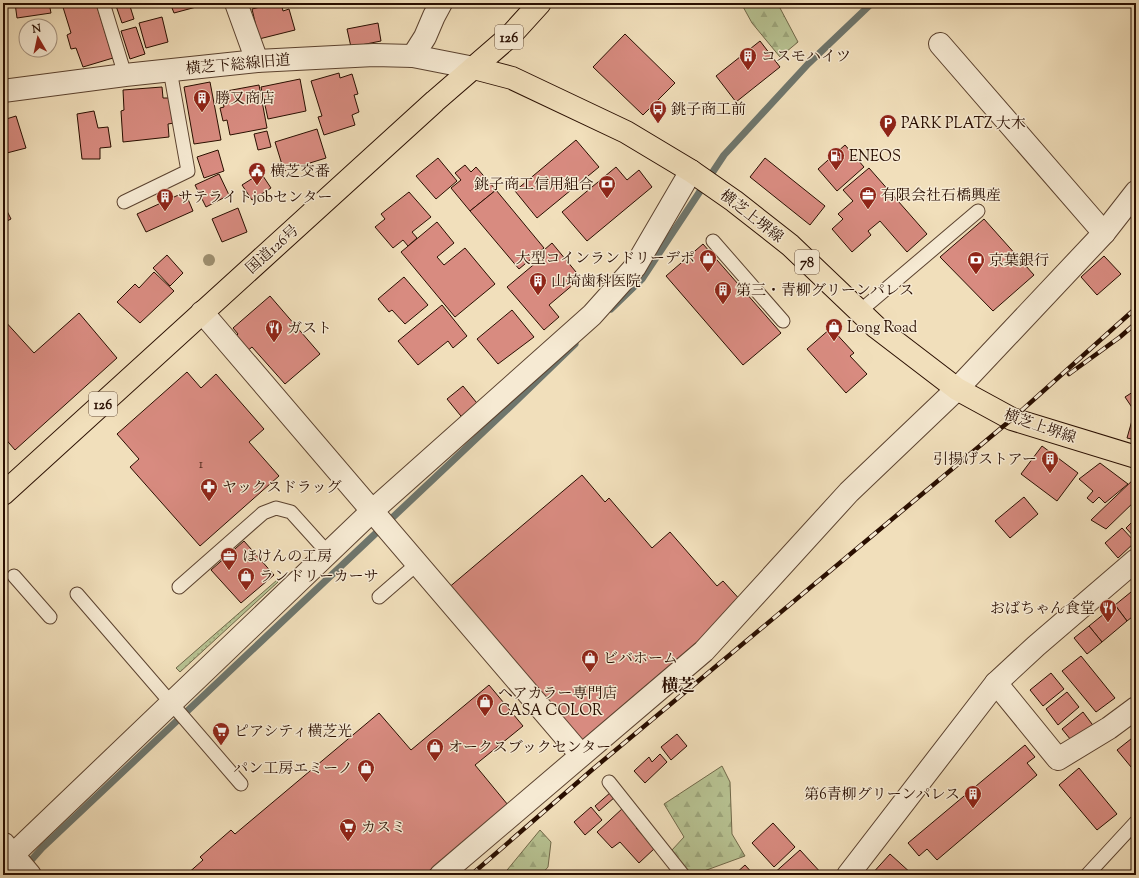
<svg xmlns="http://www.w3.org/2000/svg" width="1139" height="878" font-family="'Sorts Mill Goudy','Noto Serif JP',serif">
<defs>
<pattern id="grass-dots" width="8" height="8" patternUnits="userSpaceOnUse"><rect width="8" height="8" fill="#b7c292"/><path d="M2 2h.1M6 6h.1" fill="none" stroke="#9da67c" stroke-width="1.8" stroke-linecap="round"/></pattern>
<pattern id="forest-firs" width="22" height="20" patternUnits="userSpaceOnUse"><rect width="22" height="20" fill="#b7c292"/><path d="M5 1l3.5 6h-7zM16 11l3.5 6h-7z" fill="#9da67c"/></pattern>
</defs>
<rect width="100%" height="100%" fill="#f1dfbb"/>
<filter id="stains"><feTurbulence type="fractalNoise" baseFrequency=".005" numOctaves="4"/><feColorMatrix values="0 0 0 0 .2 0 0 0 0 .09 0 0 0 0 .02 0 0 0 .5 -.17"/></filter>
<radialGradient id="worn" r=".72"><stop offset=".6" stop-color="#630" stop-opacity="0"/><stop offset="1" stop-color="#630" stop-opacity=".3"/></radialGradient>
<path fill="url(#grass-dots)" stroke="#706849" d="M277,580L278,582L180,672L176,668Z"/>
<g fill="url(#forest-firs)" stroke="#706849">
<path d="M741,3H775L780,8L798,42L780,57L752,23Z"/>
<path d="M722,766L730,782L732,834L745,856L693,875H688L672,850L684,837L664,804Z"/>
<path d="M540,830L551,842L548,867L541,875H503Z"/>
</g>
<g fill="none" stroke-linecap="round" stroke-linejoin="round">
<g stroke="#6e766d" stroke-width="7">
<path d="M611,309L642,279L724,155L808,64L872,3"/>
<path d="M26,866L42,848L514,403L575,344"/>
</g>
</g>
<g fill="#d88b80" stroke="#290e00">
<path d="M15,3H49L51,13L17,18Z"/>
<path d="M58,3H96L113,58L83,67L76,48L71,49L67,35L71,33L62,4L58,5Z"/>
<path d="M115,3H129L134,19L122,23Z"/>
<path d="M170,3H211L174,13Z"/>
<path d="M276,3H281L283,11L289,9L295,30L259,39L252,9Z"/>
<path d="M162,17L168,42L146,48L139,23Z"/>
<path d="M378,23L381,41L351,47L347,29Z"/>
<path d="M136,27L145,54L130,59L121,31Z"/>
<path d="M625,34L675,83L643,115L593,67Z"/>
<path d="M760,41L780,67L736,102L716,76Z"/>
<path d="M339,73L340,78L352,74L358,94L354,95L359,112L352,115L355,125L324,135L318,117L322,116L311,81Z"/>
<path d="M300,79L306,111L268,119L261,87Z"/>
<path d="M210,82L221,140L194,144L184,87Z"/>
<path d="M259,85L267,128L230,135L227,120L223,121L220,108L224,107L221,92Z"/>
<path d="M162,87L163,98H170L174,123L168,124L169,137L123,142L121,111L124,110L123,90Z"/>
<path d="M94,111L98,128L108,127L111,147L100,148V159H82L77,114Z"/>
<path d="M16,116L26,148L3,154V120Z"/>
<path d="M317,129L326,158L284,171L275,142Z"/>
<path d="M267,131L271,147L258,150L254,134Z"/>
<path d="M576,140L599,167L537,218L515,191Z"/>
<path d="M845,145L864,167L837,191L818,169Z"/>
<path d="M218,150L224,171L204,178L197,157Z"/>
<path d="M438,158L457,181L436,199L416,176Z"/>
<path d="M765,158L825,206L810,225L750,177Z"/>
<path d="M465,165L471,172L476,167L496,190L470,211L451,188L461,180L455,173Z"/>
<path d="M616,167L627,180L639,170L652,187L587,241L562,212Z"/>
<path d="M869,168L927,234L907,252L880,221L868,231L871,235L852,252L832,229L843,219L838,214L853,201L843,190Z"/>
<path d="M261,173L271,188L252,200L242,185Z"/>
<path d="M219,174L229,195L206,207L195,185Z"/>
<path d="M496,190L544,248L519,269L470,211Z"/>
<path d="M185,192L193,211L146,232L137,214Z"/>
<path d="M409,192L431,217L412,232L417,238L408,246L403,240L393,248L375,227L385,219L381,214Z"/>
<path d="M3,203L11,219L3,223Z"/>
<path d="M238,208L247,232L222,242L212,219Z"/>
<path d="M984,219L1034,275L993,311L940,257Z"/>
<path d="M437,222L454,243L437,257L444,265L465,248L495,284L455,317L401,252Z"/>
<path d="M552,243L581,278L549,305L559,317L544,330L507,287L538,261L535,258Z"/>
<path d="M703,244L781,333L743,365L666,276Z"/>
<path d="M167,255L183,273L170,286L153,268Z"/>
<path d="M1104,256L1121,274L1097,295L1081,277Z"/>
<path d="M154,272L174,291L140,323L117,302L135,284L139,288Z"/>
<path d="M404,277L428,305L405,324L392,310L389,312L378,299Z"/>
<path d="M270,296L320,354L285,384L252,347L246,352L234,338L238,334L233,328Z"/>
<path d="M442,305L467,336L453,348L448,341L418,365L398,341Z"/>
<path d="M512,310L534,337L498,364L477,339Z"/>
<path d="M79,313L117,358L15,450L3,436V319L34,353Z"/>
<path d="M831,328L854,353L850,356L867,374L846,393L807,349Z"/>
<path d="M187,372L201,388L216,374L264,429L249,442L279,476L200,546L130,467L139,459L117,434Z"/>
<path d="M463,386L481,408L465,421L447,399Z"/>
<path d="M1136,390V411L1135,412L1125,397Z"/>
<path d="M1136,416V440L1127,438L1133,417Z"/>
<path d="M1042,446L1078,473L1057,501L1021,474Z"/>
<path d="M1100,463L1128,484L1105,503L1099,497L1093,503L1087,498L1093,491L1079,479Z"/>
<path d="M582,475L605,502L609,498L652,548L670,532L717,586L723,581L743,603L579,743L447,589Z"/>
<path d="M1136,477V500L1106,529L1091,520Z"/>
<path d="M1024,497L1038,514L1010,538L995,521Z"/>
<path d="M1136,518V539L1126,528Z"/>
<path d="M1122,528L1135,542L1118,558L1105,543Z"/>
<path d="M244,541L274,575L241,603L211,570Z"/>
<path d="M1131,592L1136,598V614L1127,621L1115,605Z"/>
<path d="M1115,605L1127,621L1102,642L1089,626Z"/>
<path d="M1089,626L1102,642L1087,654L1074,638Z"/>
<path d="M1081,656L1115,698L1096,712L1062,671Z"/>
<path d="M1051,673L1064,689L1043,706L1030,690Z"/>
<path d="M489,685L523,726L475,765L508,805L424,875H186L203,860L200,857L231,830L235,834L379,713L411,750Z"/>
<path d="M1067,692L1079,707L1058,725L1046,709Z"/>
<path d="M1083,712L1095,728L1075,745L1062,729Z"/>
<path d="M677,734L687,746L671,760L661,747Z"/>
<path d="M1136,735V773L1117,750Z"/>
<path d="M1025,745L1035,757L1027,763L1037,775L937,860L927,849L919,856L908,843Z"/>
<path d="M660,754L667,762L645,783L634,771L649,757L652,762Z"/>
<path d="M1079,768L1117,814L1097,830L1059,785Z"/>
<path d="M611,792L615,797L599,811L595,806Z"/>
<path d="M591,807L602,820L585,835L574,822Z"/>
<path d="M623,808L639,825L636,828L655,848L639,863L620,842L612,848L597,832Z"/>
<path d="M773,823L795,847L774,867L752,843Z"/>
<path d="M800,850L823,875H772Z"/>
<path d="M890,854L913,875H871Z"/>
<path d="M745,865L754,875H734Z"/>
</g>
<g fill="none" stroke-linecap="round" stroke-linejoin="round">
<defs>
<g id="lane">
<path d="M103,3L125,75"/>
<path d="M124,202L188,171L170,70"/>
<path d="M713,241L783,321"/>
<path d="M860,311L978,211"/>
<path d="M14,576L50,617"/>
<path d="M179,587L263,513L276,508L291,512L328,553"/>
<path d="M77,594L241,784"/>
<path d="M379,597L417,564"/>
<path d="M609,782L683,875"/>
<path d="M1087,875L1136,822"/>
</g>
<g id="street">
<path d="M236,3L257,61"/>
<path d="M940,44L1104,233"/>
<path d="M413,56L425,37L434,16L441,3"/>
<path d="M3,91L125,75L257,61L374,55L413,56L474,68"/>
<path d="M202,312L581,755"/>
<path d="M996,683L1058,759L1109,728L1136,708"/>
<path d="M4,844L30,875"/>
<path d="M3,868L13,855L23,845L372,511L592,315L635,267L691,171"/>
<path d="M441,875L704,651L849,492L957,389L1104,233L1136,192"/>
<path d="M848,875L996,683L1036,646L1136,560"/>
</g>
<path id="primary" d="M474,68L512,78L626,132L691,171L734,201L790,245L876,327L957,389L1012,419L1136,457"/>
<path id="highway" d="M3,494L435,101L510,36L540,3"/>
</defs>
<use href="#lane" stroke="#5b422f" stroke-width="15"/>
<use href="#street" stroke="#5b422f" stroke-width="24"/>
<use href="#primary" stroke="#290e00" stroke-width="24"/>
<use href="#highway" stroke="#290e00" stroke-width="24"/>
<use href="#lane" stroke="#f6ead3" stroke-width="13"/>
<use href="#street" stroke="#f6ead3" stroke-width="22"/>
<use href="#primary" stroke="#f1dfbb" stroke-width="22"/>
<use href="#highway" stroke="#f1dfbb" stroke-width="22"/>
<defs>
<g id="rail">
<path d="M1069,374L1120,337L1136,323"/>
<path d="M471,875L593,769L1012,419L1136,308"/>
</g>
</defs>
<use href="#rail" stroke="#290e00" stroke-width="4.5"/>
<use href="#rail" stroke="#f6ead3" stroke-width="3" stroke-dasharray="9" stroke-linecap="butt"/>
</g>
<circle fill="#9e8f70" cx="209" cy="260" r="6"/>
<defs>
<symbol id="building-pin" viewBox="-11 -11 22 30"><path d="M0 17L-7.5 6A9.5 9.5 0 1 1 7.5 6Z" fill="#8f2418" stroke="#f6ead3"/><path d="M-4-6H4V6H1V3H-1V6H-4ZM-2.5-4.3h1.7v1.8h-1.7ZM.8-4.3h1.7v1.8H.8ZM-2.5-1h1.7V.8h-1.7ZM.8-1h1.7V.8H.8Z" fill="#fff"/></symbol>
<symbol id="bus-pin" viewBox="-11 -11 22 30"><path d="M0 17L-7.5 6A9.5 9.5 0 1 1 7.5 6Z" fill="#8f2418" stroke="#f6ead3"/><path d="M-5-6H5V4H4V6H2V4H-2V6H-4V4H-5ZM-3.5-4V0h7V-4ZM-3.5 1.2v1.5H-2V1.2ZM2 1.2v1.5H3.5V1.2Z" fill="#fff"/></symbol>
<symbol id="parking-pin" viewBox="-11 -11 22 30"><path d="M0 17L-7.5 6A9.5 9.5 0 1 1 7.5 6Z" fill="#8f2418" stroke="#f6ead3"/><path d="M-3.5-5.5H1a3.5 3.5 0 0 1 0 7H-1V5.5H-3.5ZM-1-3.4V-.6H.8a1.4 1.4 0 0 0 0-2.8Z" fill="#fff"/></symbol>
<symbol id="fuel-pin" viewBox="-11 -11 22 30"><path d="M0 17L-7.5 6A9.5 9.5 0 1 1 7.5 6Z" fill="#8f2418" stroke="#f6ead3"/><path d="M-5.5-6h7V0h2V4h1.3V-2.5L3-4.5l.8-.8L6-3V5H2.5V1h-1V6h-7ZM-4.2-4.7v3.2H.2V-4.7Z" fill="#fff"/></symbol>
<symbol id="civic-pin" viewBox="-11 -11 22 30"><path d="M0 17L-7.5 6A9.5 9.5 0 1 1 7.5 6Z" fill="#8f2418" stroke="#f6ead3"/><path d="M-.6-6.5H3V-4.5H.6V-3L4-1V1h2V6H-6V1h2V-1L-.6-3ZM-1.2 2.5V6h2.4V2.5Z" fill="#fff"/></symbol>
<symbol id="bank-pin" viewBox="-11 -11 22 30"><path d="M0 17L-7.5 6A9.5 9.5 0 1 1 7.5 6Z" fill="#8f2418" stroke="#f6ead3"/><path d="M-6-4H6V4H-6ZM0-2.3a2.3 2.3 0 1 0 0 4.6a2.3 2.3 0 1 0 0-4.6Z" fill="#fff"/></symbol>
<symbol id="office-pin" viewBox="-11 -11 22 30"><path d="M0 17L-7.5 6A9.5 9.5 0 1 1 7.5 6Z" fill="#8f2418" stroke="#f6ead3"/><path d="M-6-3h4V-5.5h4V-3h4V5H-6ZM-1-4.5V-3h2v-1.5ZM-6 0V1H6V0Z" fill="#fff"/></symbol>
<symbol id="shop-pin" viewBox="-11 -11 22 30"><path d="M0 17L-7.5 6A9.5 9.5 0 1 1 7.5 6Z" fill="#8f2418" stroke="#f6ead3"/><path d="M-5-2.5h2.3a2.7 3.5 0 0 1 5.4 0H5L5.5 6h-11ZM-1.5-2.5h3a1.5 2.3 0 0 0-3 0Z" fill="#fff"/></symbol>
<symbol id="restaurant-pin" viewBox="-11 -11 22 30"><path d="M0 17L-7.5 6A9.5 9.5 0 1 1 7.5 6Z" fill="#8f2418" stroke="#f6ead3"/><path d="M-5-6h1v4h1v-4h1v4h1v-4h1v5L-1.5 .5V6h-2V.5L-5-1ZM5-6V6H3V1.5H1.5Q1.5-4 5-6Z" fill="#fff"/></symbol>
<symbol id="pharmacy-pin" viewBox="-11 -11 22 30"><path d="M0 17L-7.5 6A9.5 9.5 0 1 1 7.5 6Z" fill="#8f2418" stroke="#f6ead3"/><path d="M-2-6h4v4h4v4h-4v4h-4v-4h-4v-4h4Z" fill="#fff"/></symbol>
<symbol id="supermarket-pin" viewBox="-11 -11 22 30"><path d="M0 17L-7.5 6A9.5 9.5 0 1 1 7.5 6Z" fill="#8f2418" stroke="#f6ead3"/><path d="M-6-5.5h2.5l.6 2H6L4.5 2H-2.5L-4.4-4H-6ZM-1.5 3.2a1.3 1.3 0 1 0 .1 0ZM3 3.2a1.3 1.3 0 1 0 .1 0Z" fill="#fff"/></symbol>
</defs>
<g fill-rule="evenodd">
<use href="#building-pin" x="738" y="46" width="20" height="27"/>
<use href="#building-pin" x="192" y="88" width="20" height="27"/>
<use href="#bus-pin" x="648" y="99" width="20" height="27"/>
<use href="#parking-pin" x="878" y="113" width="20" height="27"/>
<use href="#fuel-pin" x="826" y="146" width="20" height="27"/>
<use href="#civic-pin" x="247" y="161" width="20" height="27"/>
<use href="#bank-pin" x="597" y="174" width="20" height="27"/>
<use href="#office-pin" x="858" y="185" width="20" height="27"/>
<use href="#building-pin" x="155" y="187" width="20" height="27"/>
<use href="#shop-pin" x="698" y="248" width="20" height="27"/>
<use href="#bank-pin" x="966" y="250" width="20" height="27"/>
<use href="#building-pin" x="528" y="271" width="20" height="27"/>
<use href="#building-pin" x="713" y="280" width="20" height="27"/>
<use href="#shop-pin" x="824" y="317" width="20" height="27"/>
<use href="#restaurant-pin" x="264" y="318" width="20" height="27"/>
<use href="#building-pin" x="1040" y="449" width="20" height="27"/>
<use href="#pharmacy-pin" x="199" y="477" width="20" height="27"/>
<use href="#office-pin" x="219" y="546" width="20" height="27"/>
<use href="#shop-pin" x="236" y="566" width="20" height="27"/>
<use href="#restaurant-pin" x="1098" y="598" width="20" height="27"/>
<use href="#shop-pin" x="580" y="648" width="20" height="27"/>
<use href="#shop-pin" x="475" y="692" width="20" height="27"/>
<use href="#supermarket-pin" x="211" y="721" width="20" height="27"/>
<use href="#shop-pin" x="425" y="737" width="20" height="27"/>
<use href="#shop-pin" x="356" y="758" width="20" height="27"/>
<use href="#building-pin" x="963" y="784" width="20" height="27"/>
<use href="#supermarket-pin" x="338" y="817" width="20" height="27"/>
</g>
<g text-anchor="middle" stroke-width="3" stroke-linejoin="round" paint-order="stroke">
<g font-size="13" fill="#552d20">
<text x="201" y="468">1</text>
</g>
<g fill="#f6ead3" stroke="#66503f" stroke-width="1">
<rect x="495" y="25" width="28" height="24" rx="3"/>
<rect x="795" y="250" width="24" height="24" rx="3"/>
<rect x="89" y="392" width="28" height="24" rx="3"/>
</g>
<g font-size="14" font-weight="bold" fill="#290e00">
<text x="509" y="42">126</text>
<text x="807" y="267">78</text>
<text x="103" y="409">126</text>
</g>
<g font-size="15" fill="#290e00" stroke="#f6ead3" text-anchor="start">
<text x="761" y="61">コスモハイツ</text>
<text x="215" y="103">勝又商店</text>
<text x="671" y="114">銚子商工前</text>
<text x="901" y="128">PARK PLATZ 大木</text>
<text x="849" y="161">ENEOS</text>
<text x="270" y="176">横芝交番</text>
<text x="594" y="189" text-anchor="end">銚子商工信用組合</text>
<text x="881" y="200">有限会社石橋興産</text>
<text x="178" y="202">サテライトjobセンター</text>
<text x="695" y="263" text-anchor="end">大型コインランドリーデポ</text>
<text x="989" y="265">京葉銀行</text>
<text x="551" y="286">山埼歯科医院</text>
<text x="736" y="295">第三・青柳グリーンパレス</text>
<text x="847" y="332">Long Road</text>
<text x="287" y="333">ガスト</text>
<text x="1037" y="464" text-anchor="end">引揚げストアー</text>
<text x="222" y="492">ヤックスドラッグ</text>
<text x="242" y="561">ほけんの工房</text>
<text x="259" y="581">ランドリーカーサ</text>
<text x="1095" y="613" text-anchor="end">おばちゃん食堂</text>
<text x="603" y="663">ビバホーム</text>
<text x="498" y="698">ヘアカラー専門店<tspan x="498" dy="17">CASA COLOR</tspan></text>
<text x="234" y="736">ピアシティ横芝光</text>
<text x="448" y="752">オークスブックセンター</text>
<text x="353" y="773" text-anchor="end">パン工房エミーノ</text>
<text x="960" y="799" text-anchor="end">第6青柳グリーンパレス</text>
<text x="361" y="832">カスミ</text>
</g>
<g font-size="15" fill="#290e00" stroke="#f6ead3">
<text transform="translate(238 64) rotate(-5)" y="5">横芝下総線旧道</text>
<text transform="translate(752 216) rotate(38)" y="5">横芝上堺線</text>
<text transform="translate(272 249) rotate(-42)" y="5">国道126号</text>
<text transform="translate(1040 426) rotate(19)" y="5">横芝上堺線</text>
</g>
<g font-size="17" font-weight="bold" fill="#290e00" stroke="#f6ead3">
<text x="678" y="691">横芝</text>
</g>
</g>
<rect width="1139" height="878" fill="none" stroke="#f1dfbb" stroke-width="16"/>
<rect x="4" y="4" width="1131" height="870" fill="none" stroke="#290e00" stroke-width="2"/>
<rect x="8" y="8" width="1123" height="862" fill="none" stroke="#290e00"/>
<g transform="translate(38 38) rotate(351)"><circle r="19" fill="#f6ead3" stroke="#a4927f"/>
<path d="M0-3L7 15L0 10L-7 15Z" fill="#8f2418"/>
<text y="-6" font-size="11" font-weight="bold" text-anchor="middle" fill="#290e00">N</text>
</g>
<rect width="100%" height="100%" filter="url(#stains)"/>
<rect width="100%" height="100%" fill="url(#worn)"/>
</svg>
